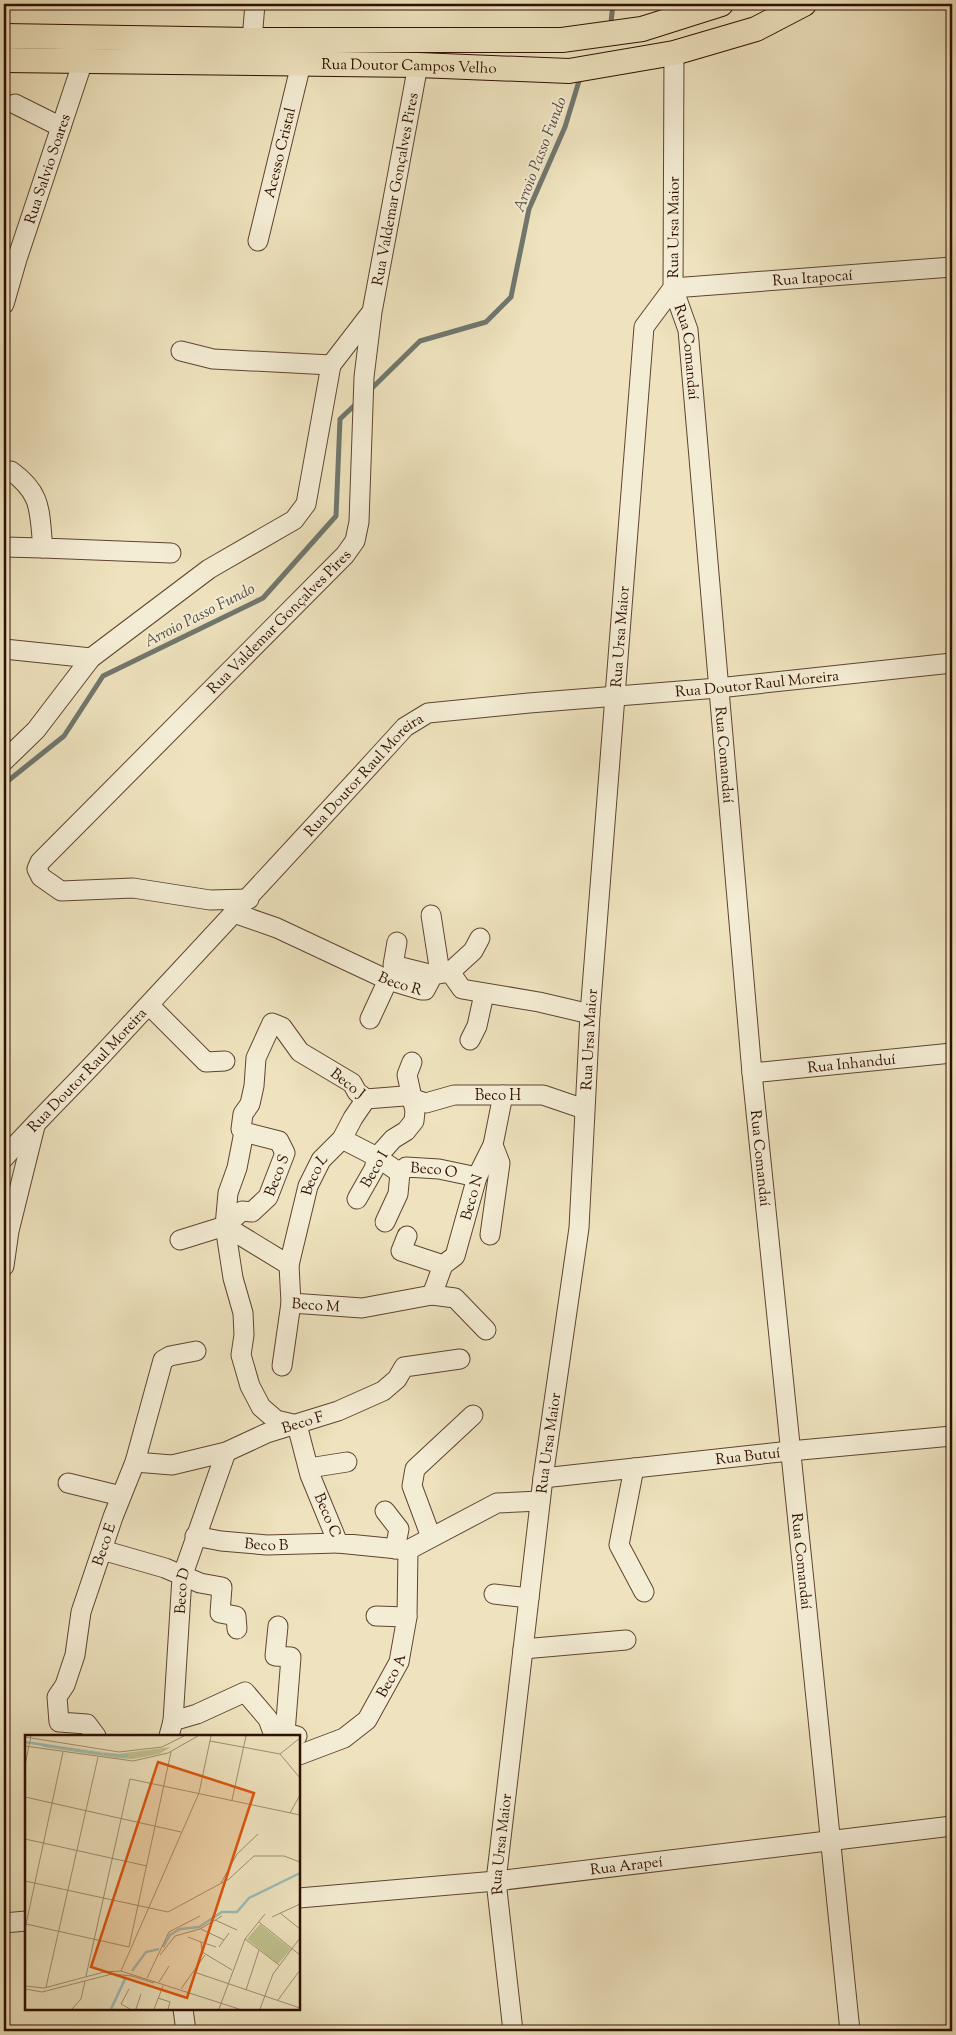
<svg xmlns="http://www.w3.org/2000/svg" width="956" height="2035" font-family="'Sorts Mill Goudy',serif">
<rect width="100%" height="100%" fill="#eee3be"/>
<filter id="stains"><feTurbulence type="fractalNoise" baseFrequency=".004" numOctaves="4"/><feColorMatrix values="0 0 0 0 .2 0 0 0 0 .09 0 0 0 0 .02 0 0 0 .5 -.17"/></filter>
<radialGradient id="worn" r=".72"><stop offset=".6" stop-color="#630" stop-opacity="0"/><stop offset="1" stop-color="#630" stop-opacity=".3"/></radialGradient>
<g fill="none" stroke-linecap="round" stroke-linejoin="round">
<g stroke="#70776e" stroke-width="5">
<path d="M611,22L613,4"/>
<path d="M369,391L420,341L486,322L511,297L529,209L565,127L579,81"/>
<path d="M4,784L64,736L103,676L263,598L336,516L340,419L358,402"/>
</g>
<defs>
<g id="minor">
<path d="M252,40L255,4"/>
<path d="M15,104L61,127"/>
<path id="s1" d="M258,241L301,64"/>
<path id="s2" d="M673,288L688,330L752,1073L850,2031"/>
<path id="s3" d="M673,288L952,267"/>
<path id="s4" d="M4,304L17,259L83,61"/>
<path d="M181,351L213,359L331,365"/>
<path d="M11,471C43,494 39,512 43,548L171,553"/>
<path d="M4,547L43,548"/>
<path d="M4,649L91,658"/>
<path d="M4,761L36,730L91,658L209,569L294,520L306,504L331,365L371,313"/>
<path id="s5" d="M249,899L210,900L133,888L61,891L41,877L37,869L40,862L345,555L355,541L359,522L364,377L372,312L418,65"/>
<path id="s6" d="M234,913L277,928L388,980L421,990H425L433,975L450,972L462,989L539,1002L590,1014"/>
<path d="M431,915L440,973"/>
<path d="M397,942L393,965L433,975"/>
<path d="M450,972L473,951L480,938"/>
<path d="M149,1005L206,1062L225,1061"/>
<path d="M370,1019L388,980"/>
<path d="M470,1040L477,1026L484,994"/>
<path id="s7" d="M752,1073L952,1053"/>
<path id="s8" d="M342,1139L377,1157L400,1173L406,1167L439,1169L477,1177"/>
<path id="s9" d="M4,1158C35,1123 68,1091 100,1057C202,947 304,838 405,727L428,713L529,703L718,688L952,663"/>
<path d="M357,1199L374,1169L377,1157L393,1139L406,1131L414,1121L415,1111L407,1075L412,1062"/>
<path d="M385,1222L398,1194L400,1173"/>
<path d="M225,1226L228,1193L237,1168L244,1132"/>
<path d="M490,1235L500,1163L493,1145"/>
<path d="M407,1236L401,1251L443,1265"/>
<path id="s10" d="M180,1240L225,1226L289,1265L291,1303L362,1308L432,1295L455,1298L486,1330"/>
<path id="s11" d="M289,1265L308,1186L321,1160L342,1139L353,1118L366,1099"/>
<path d="M4,1266L9,1231L35,1126"/>
<path id="s12" d="M432,1295L443,1265L455,1256L477,1177L493,1145L503,1095"/>
<path d="M282,1366L291,1303"/>
<path id="s13" d="M135,1462L172,1465L226,1452L267,1433L338,1411L383,1391L397,1379L404,1367L460,1359"/>
<path d="M309,1468L347,1462"/>
<path d="M634,1468L619,1545L644,1592"/>
<path id="s14" d="M543,1478L790,1451L952,1436"/>
<path d="M68,1483L121,1496"/>
<path id="s15" d="M540,1501L497,1503L408,1550L338,1543L310,1475L297,1425L276,1420L261,1407L250,1386L241,1355L244,1335L243,1313L233,1278L225,1226L242,1211L252,1212L268,1197L285,1153L279,1141L244,1132L241,1129L243,1114L250,1104L254,1086L256,1058L272,1023L282,1027L300,1052L352,1083L357,1092L366,1099L404,1096L426,1103L454,1095H543L584,1109"/>
<path d="M385,1511L399,1529L395,1549"/>
<path id="s16" d="M195,1536L221,1541L267,1545L338,1543"/>
<path d="M431,1537L412,1486L415,1469L473,1415"/>
<path d="M102,1550L165,1568L200,1583L222,1587L220,1613L236,1616L237,1629"/>
<path d="M494,1594L529,1598"/>
<path d="M376,1616L407,1617"/>
<path d="M278,1626L275,1656L291,1657L285,1733"/>
<path d="M523,1649L626,1640"/>
<path d="M173,1721L197,1714L245,1692L268,1719L272,1730L297,1736"/>
<path id="s17" d="M96,1736L87,1724L59,1722L57,1697L65,1685L75,1655L81,1612L113,1517L135,1462L163,1360L170,1356L196,1351"/>
<path id="s18" d="M169,1736L173,1721L182,1577L226,1452"/>
<path id="s19" d="M299,1755L344,1738L367,1720L399,1662L407,1617L408,1550"/>
<path id="s20" d="M299,1898L496,1881L952,1826"/>
<path d="M4,1923L26,1921"/>
<path d="M183,2009L186,2031"/>
<path id="s21" d="M513,2031L496,1881L543,1478L579,1228L590,1014L644,327L673,288L674,53"/>
</g>
<g id="major">
<path d="M4,36L252,40H562L642,29L721,4"/>
<path id="s22" d="M4,60L418,65L569,71L674,53L756,29L804,4"/>
</g>
</defs>
<use href="#minor" stroke="#5f4430" stroke-width="21"/>
<use href="#major" stroke="#2f0f00" stroke-width="26"/>
<use href="#minor" stroke="#f4edd5" stroke-width="19"/>
<use href="#major" stroke="#eee3be" stroke-width="24"/>
</g>
<g text-anchor="middle" stroke-width="4" stroke-linejoin="round" paint-order="stroke">
<g font-size="15" fill="#2f0f00" stroke="#f4edd5">
<text dy="5" stroke="none"><textPath href="#s22" startOffset="405">Rua Doutor Campos Velho</textPath></text>
<text dy="5" stroke="none"><textPath href="#s1" startOffset="91">Acesso Cristal</textPath></text>
<text dy="5" stroke="none"><textPath href="#s4" startOffset="142">Rua Salvio Soares</textPath></text>
<text dy="5" stroke="none"><textPath href="#s5" startOffset="1035">Rua Valdemar Gonçalves Pires</textPath></text>
<text dy="5" stroke="none"><textPath href="#s21" startOffset="1822">Rua Ursa Maior</textPath></text>
<text dy="5" stroke="none"><textPath href="#s3" startOffset="140">Rua Itapocaí</textPath></text>
<text dy="5" stroke="none"><textPath href="#s2" startOffset="66">Rua Comandaí</textPath></text>
<text dy="5" stroke="none"><textPath href="#s5" startOffset="569">Rua Valdemar Gonçalves Pires</textPath></text>
<text dy="5" stroke="none"><textPath href="#s21" startOffset="1402">Rua Ursa Maior</textPath></text>
<text dy="5" stroke="none"><textPath href="#s9" startOffset="946">Rua Doutor Raul Moreira</textPath></text>
<text dy="5" stroke="none"><textPath href="#s2" startOffset="471">Rua Comandaí</textPath></text>
<text dy="5" stroke="none"><textPath href="#s9" startOffset="526">Rua Doutor Raul Moreira</textPath></text>
<text dy="5" stroke="none"><textPath href="#s6" startOffset="181">Beco R</textPath></text>
<text dy="5" stroke="none"><textPath href="#s21" startOffset="998">Rua Ursa Maior</textPath></text>
<text dy="5" stroke="none"><textPath href="#s7" startOffset="100">Rua Inhanduí</textPath></text>
<text dy="5" stroke="none"><textPath href="#s9" startOffset="121">Rua Doutor Raul Moreira</textPath></text>
<text transform="translate(348 1083) rotate(38)" y="5">Beco J</text>
<text dy="5" stroke="none"><textPath href="#s15" startOffset="1094">Beco H</textPath></text>
<text dy="5" stroke="none"><textPath href="#s2" startOffset="876">Rua Comandaí</textPath></text>
<text transform="translate(374 1169) rotate(-60)" y="5">Beco I</text>
<text dy="5" stroke="none"><textPath href="#s8" startOffset="104">Beco O</textPath></text>
<text dy="5" stroke="none"><textPath href="#s15" startOffset="646">Beco S</textPath></text>
<text dy="5" stroke="none"><textPath href="#s11" startOffset="94">Beco L</textPath></text>
<text dy="5" stroke="none"><textPath href="#s12" startOffset="108">Beco N</textPath></text>
<text dy="5" stroke="none"><textPath href="#s10" startOffset="185">Beco M</textPath></text>
<text dy="5" stroke="none"><textPath href="#s13" startOffset="175">Beco F</textPath></text>
<text dy="5" stroke="none"><textPath href="#s21" startOffset="592">Rua Ursa Maior</textPath></text>
<text dy="5" stroke="none"><textPath href="#s14" startOffset="206">Rua Butuí</textPath></text>
<text transform="translate(328 1515) rotate(67)" y="5">Beco C</text>
<text dy="5" stroke="none"><textPath href="#s16" startOffset="72">Beco B</textPath></text>
<text dy="5" stroke="none"><textPath href="#s17" startOffset="229">Beco E</textPath></text>
<text dy="5" stroke="none"><textPath href="#s2" startOffset="1281">Rua Comandaí</textPath></text>
<text dy="5" stroke="none"><textPath href="#s18" startOffset="146">Beco D</textPath></text>
<text dy="5" stroke="none"><textPath href="#s19" startOffset="128">Beco A</textPath></text>
<text dy="5" stroke="none"><textPath href="#s21" startOffset="188">Rua Ursa Maior</textPath></text>
<text dy="5" stroke="none"><textPath href="#s20" startOffset="329">Rua Arapeí</textPath></text>
</g>
<g font-size="16" font-style="italic" fill="#554c40" stroke="#f4edd5">
<text transform="translate(539 154) rotate(-69)" y="6">Arroio Passo Fundo</text>
<text transform="translate(199 614) rotate(-27)" y="6">Arroio Passo Fundo</text>
</g>
</g>
<g transform="translate(25 1735)">
<rect width="275" height="275" fill="#eee3be"/>
<path d="M6,7L93,19L146,12L134,19L108,24L91,23L19,12L16,10L102,21Z" fill="#bfc18d"/>
<path d="M235,189L266,214L253,229L222,204Z" fill="#bfc18d"/>
<path fill="none" stroke="#9bbdb8" stroke-width="2.5" d="M0,7L77,19M79,19L102,21M138,212L145,200L155,194L174,192L197,177H212L224,163L275,138M107,236L121,217L134,214M86,274L101,242"/>
<path fill="none" stroke="#a28e72" stroke-width="1" d="M0,2L94,17L137,12L159,1M185,6L255,19L275,43M0,11L108,26L143,18L173,1M255,19L275,3M0,30L6,1M0,62L156,97M207,65L221,1M265,78L275,60M0,104L122,131M0,146L143,177L204,144L229,121H259L275,127M196,148L212,119L233,99M255,178L275,194M247,182L275,169M190,185L212,195M234,187L275,220M1,189L104,212M0,194L38,17M176,194L199,205M163,202L176,207L177,216M220,204L254,230M176,207L191,212M104,212L146,17M194,212L204,198M177,217L207,235M135,220L150,201L175,194L197,181M96,236L174,58L186,1M169,237L275,273M61,241L105,44L275,80M122,243L144,197L175,181M134,247L144,231M0,251L19,253L79,237L96,236L214,274M21,252L73,22M0,254L17,257L87,239L107,241L129,248M104,254L96,269L105,274M156,254L180,220M221,255L234,215M133,263L145,267L143,274M253,265L275,235M47,274L56,264L60,246M111,274L116,259M129,274L138,251M194,274L220,204L240,179M235,274L248,239L275,203"/>
<path fill="#df550b" fill-opacity="0.15" stroke="#df550b" stroke-width="2.5" d="M133,27L229,58L162,263L66,232Z"/>
<rect width="275" height="275" fill="none" stroke="#2f0f00" stroke-width="2.5"/>
</g>
<rect width="956" height="2035" fill="none" stroke="#eee3be" stroke-width="20"/>
<rect x="5" y="5" width="946" height="2025" fill="none" stroke="#2f0f00" stroke-width="2.5"/>
<rect x="10" y="10" width="936" height="2015" fill="none" stroke="#2f0f00"/>
<rect width="100%" height="100%" filter="url(#stains)"/>
<rect width="100%" height="100%" fill="url(#worn)"/>
</svg>
